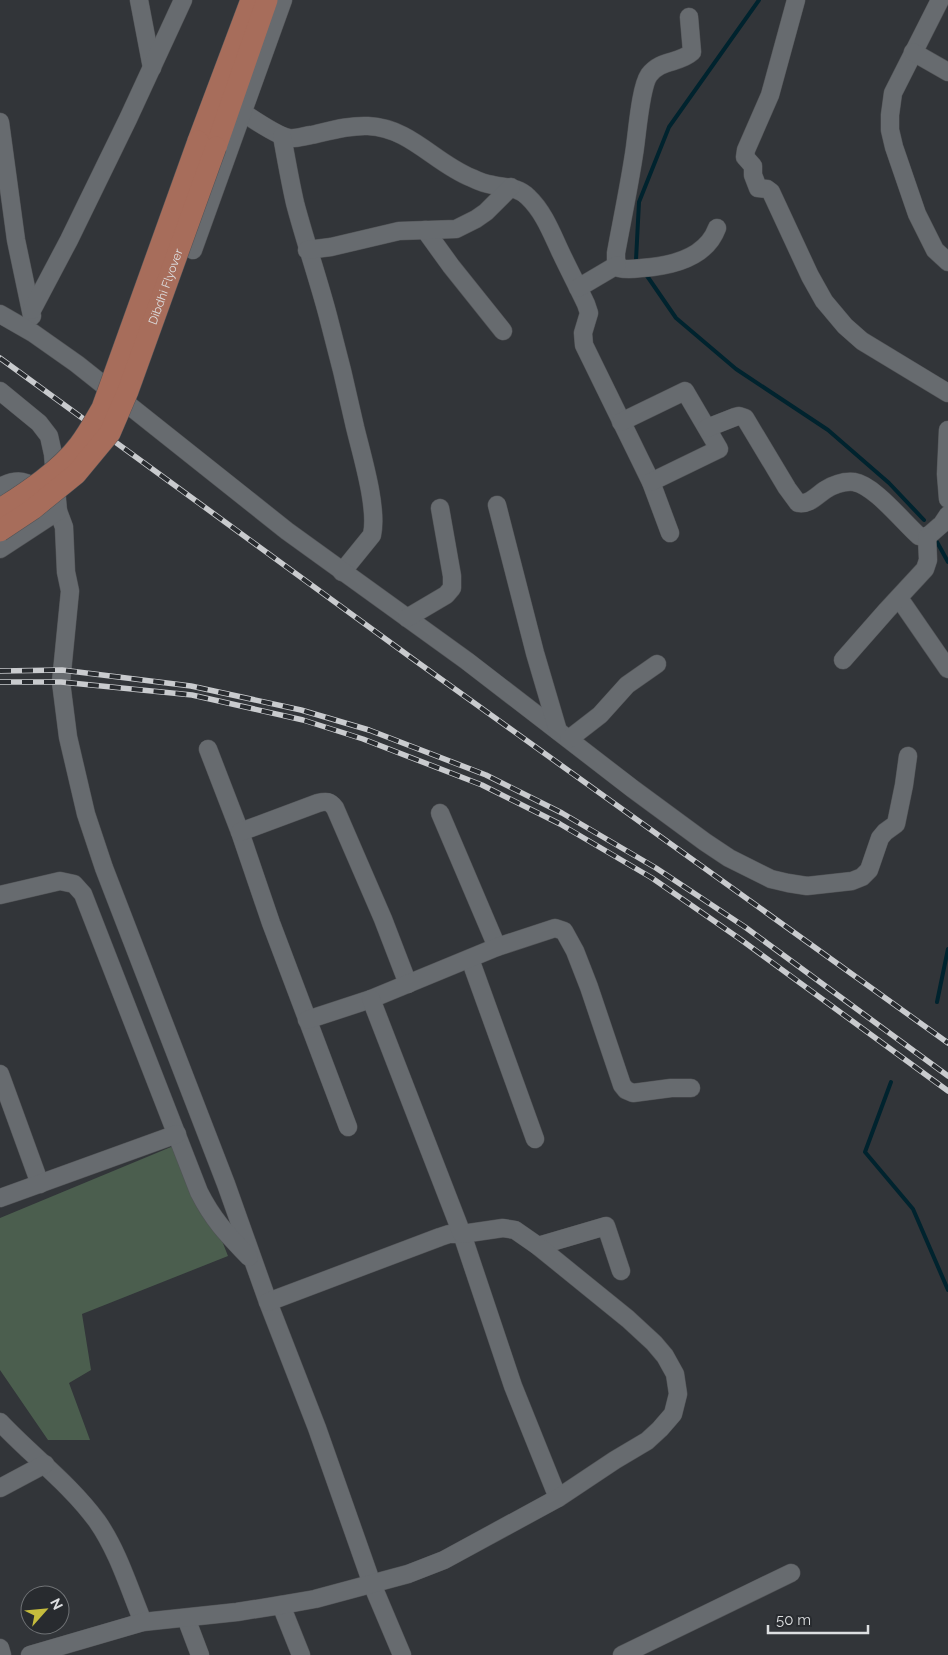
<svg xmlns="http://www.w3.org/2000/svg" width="948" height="1655" font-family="Raleway,sans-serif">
<rect width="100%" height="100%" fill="#323539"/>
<path fill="#4b5e4e" d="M183,1142L228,1256L82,1314L91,1370L69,1383L90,1440H48L0,1370V1218Z"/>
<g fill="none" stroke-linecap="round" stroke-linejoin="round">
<g stroke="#00232e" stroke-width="4">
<path d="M638,263L636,260L639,202L669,127L759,0"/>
<path d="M645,273L676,318L736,369L828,430L889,483L924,520"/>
<path d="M937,542L948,562"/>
<path d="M937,1002L948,949"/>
<path d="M891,1082L865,1152L913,1209L948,1290"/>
</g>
<defs>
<g id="minor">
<path d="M139,0L152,68"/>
<path d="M796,0L770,95L746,150L745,157L753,166V175L758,188L767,189L771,192L810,276L824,301L845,326L862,341L948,393"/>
<path d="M940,0L893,93L890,115V130L894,147L917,214L935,250L948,262"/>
<path d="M689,17L692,52C679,64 661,59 649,75C640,88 637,137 634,154C629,187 622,220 616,253V260L619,268C627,270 634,269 642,268C671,266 706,258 717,228"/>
<path d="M913,52L948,72"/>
<path d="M242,112C253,119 277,136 289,138C296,139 304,136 311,135C329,131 349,125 368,126C411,128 434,163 472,178C478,181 486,184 493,185C507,188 518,187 528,197C544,212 552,234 561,253C569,270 578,287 586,304L589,313L583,333L584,345L651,482L670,533"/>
<path d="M0,122L16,240L32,316"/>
<path d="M282,136C286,158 290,181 295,203C305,241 318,278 328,316C338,353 347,390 355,427C362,456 378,508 372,535L342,572"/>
<path d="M425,230L451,266L503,331"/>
<path d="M193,250L283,0"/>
<path d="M307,250L331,247L399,231L456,229L476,219L486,212L511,187"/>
<path d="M578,288L617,265"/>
<path d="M32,310L69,240L128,119L183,0"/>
<path d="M0,314L33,333L77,364L287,531L467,661L633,789L705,842L729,858L771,879L788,883L807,886L852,881L862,877L869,870L880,838L885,832L896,824L904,785L908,756"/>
<path d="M0,391L39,423L49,436L53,454L58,511L64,527L66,572L70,591L61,682L68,737L86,814L104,868L226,1184L268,1302L317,1428L372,1584L402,1655"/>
<path d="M621,422L685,391L719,449L651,482"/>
<path d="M707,428L735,417L739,416L745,418L787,488L798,503C809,505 816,496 825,490C833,485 844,481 854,482C874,485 903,522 919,536L927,537L942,524L948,515"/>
<path d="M948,430L946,474L948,499"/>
<path d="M0,487C17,478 28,480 43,494"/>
<path d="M497,505L535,653L558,731"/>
<path d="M0,549L58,511"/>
<path d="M899,598L948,669"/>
<path d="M407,618L446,595L452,588V576L440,508"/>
<path d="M843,660L887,610L925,569L928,560L927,537"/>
<path d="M569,739L600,715L627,685L657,664"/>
<path d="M208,749L240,832L271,923L348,1127"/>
<path d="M440,813L497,947"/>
<path d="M240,832L318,803C326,801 330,801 335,808L383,919L408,984"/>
<path d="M0,895L60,881L74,884L83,894L199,1192C213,1220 227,1234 249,1257"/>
<path d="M470,959L535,1139"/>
<path d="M307,1020L371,999L497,947L555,928L564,931L575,951L589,987L622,1085L626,1090L633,1093L671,1088H691"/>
<path d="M0,1074L40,1184"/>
<path d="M0,1198L177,1134"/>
<path d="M538,1246L606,1226L621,1271"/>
<path d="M268,1302L440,1237L449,1234H462L513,1386L558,1498"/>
<path d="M0,1422C32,1456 69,1483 97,1521C118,1551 129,1588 143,1622"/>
<path d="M0,1488L45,1464"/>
<path d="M281,1605L301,1655"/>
<path d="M186,1618L200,1655"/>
<path d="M0,1648L2,1655"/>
<path d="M30,1655L143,1622L237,1612L281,1605L315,1599L408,1574L444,1560L558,1498L615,1460L647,1441L660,1429L673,1414L678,1394L675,1374L665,1356L654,1343L628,1319L538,1246L515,1230L503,1228L462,1234L371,999"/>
<path d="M622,1655L791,1573"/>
</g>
<g id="major">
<path d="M198,141L251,0"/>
<path d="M216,147L267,0"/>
</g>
</defs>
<use href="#minor" stroke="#515356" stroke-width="19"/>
<use href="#major" stroke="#515356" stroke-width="22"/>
<use href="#minor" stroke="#676b6f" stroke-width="18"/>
<use href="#major" stroke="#a76d5b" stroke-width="21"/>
<defs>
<g id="rail">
<path d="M0,358L413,659L948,1043"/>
<path d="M0,671L62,670L191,686L301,710L369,730L486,775L562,813L656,868L745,927L948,1076"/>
<path d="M0,682H61L192,695L303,720L363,739L482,785L560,824L652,878L740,939L948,1091"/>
</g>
</defs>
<use href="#rail" stroke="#c9cbce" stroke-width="5.5"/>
<use href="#rail" stroke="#282b2f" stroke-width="4" stroke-dasharray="11" stroke-linecap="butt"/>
<defs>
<g id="major-bridge">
<path d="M0,509C27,492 60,470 79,445C88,433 95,420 102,408L198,141"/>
<path id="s1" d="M0,531L33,509L76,474L110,433L128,391L216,147"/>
</g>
</defs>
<use href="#major-bridge" stroke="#515356" stroke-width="22" stroke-linecap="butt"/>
<use href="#major-bridge" stroke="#a76d5b" stroke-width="21"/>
</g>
<g text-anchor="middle" stroke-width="4" stroke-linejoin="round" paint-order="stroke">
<g font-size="12" fill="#dddfe1" stroke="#282b2f">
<text dy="4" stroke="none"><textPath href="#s1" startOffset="305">Dibdhi Flyover</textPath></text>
</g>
</g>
<g transform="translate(45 1610) rotate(63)"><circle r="24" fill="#282b2f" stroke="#707376"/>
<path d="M0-4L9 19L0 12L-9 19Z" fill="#c5bc3d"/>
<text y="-8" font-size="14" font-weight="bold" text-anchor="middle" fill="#dddfe1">N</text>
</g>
<path d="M768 1625v8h100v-8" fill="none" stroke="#dddfe1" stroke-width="2.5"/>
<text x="776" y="1625" font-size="15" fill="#dddfe1" stroke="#282b2f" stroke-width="4" paint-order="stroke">50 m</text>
</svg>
